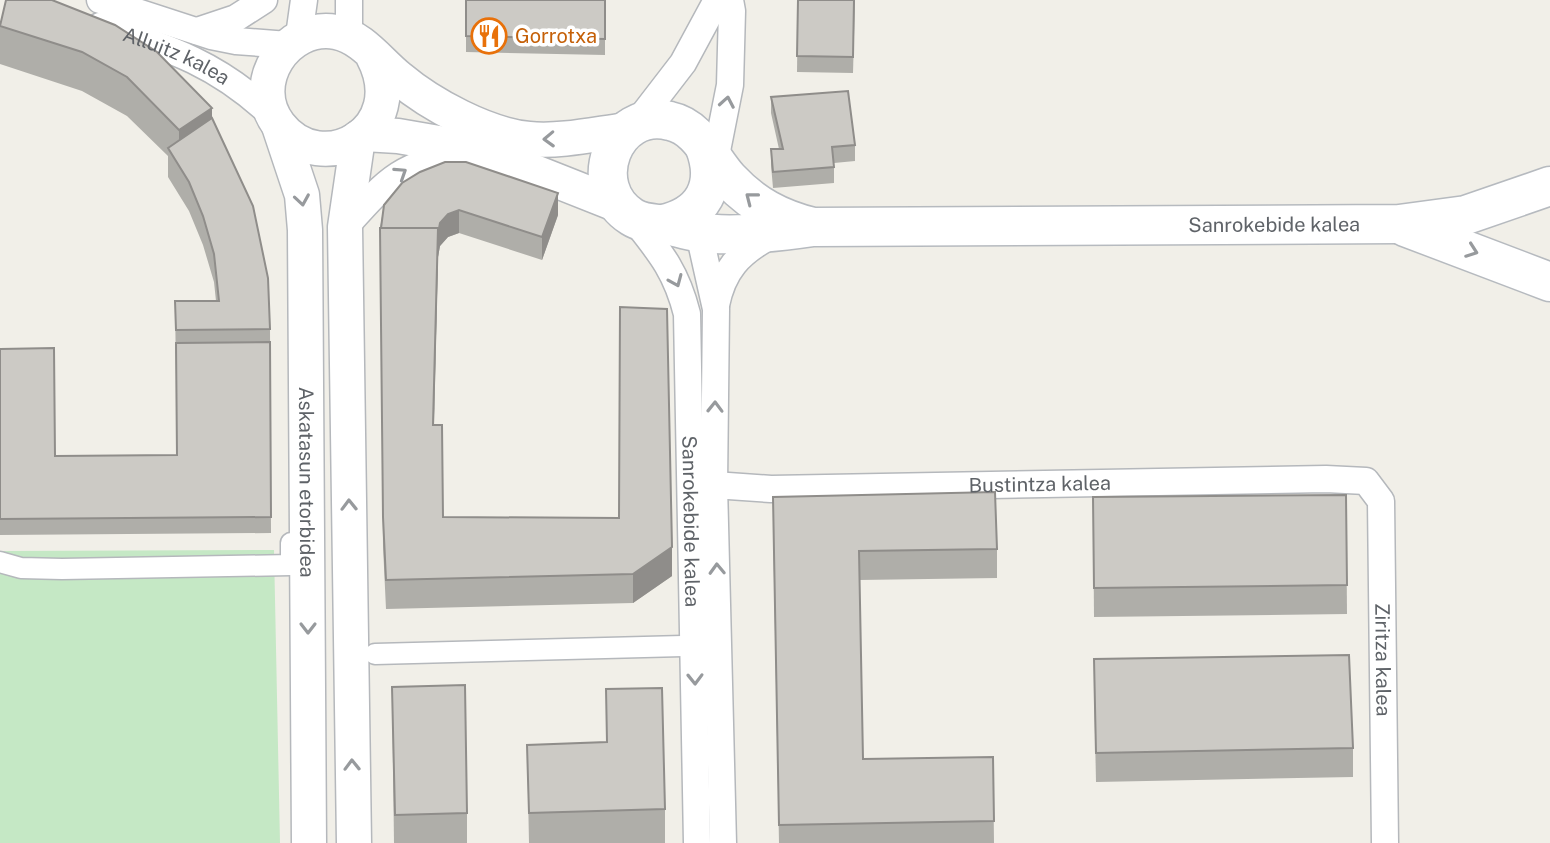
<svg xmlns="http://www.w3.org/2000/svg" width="1550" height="843" font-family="'Public Sans',sans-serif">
<rect width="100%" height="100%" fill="#f1efe8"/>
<path fill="#c5e8c5" d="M274,550L280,843H0V551Z"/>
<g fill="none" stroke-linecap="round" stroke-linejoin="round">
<defs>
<g id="pedestrian">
<path d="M0,562L21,568L62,569L291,565V543"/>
<path d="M375,654L683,646"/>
</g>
<g id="minor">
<path d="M100,0L211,36L236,41L288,45"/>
<path id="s1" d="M100,26C172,49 219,64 275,118"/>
<path d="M197,31L236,18L264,0"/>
<path d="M299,36L304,0"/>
<path d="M349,36V0"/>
<path d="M636,124L683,63L717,0"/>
<path d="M713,171L730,85L732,11L730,0"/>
<path d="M702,216L699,233L716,309L714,485L723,843"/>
<path id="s2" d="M632,217C659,251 676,270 687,314L697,843"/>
<path d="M345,227C390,177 400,165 467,152"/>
<path d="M716,305C723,270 739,253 770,236"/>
<path id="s3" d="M714,485L771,489L1326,479L1366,481L1381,501L1385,843"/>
</g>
<g id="tertiary">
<path d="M373,56C412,130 322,181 279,125C247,84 286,23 336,32C362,37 379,62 399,78C431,105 487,135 529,139C561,142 595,134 626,130"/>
<path id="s4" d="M279,126L302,195L305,230L309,843"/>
<path d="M364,134L398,136L479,150L618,205"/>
<path d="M354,843L345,227L358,138"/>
</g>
<g id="secondary">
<path d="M663,224C703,215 719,186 705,148"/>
<path id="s5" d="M813,227C780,219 753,205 729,179C710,158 699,127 670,121C613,107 584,187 632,217C643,224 655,223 667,225C677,227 687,231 697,232C731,238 779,232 813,227L1399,224L1466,215L1550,186"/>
<path d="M1405,227L1550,282"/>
</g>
</defs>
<use href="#pedestrian" stroke="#b5b8bc" stroke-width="23"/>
<use href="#minor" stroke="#b5b8bc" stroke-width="29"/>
<use href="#tertiary" stroke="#b5b8bc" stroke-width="37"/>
<use href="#secondary" stroke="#b6babf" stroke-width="41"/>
<use href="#pedestrian" stroke="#fff" stroke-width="20"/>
<use href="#minor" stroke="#fff" stroke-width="26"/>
<use href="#tertiary" stroke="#fff" stroke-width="34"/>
<use href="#secondary" stroke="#fff" stroke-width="38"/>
</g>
<g fill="#afaea9">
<path d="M466,0H605V55L466,52Z"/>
<path d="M798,0H855L853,73L797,72Z"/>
<path d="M115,25L212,118L270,329L271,533L0,535V349L55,456L177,455L175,301H216L214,282L203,245L189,211L168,177V156L127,116L82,91L0,64V26Z"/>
<path d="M771,97L855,145V161L834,163V183L773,188L771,165V149H779L771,113Z"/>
<path d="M384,205L558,215L542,260L459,233L448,237L440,246L438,257L434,425L443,517L672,576L633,603L386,609L383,546L380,228Z"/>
<path d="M1346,495L1347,614L1094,617L1093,497Z"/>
<path d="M773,526L997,549V578L859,580L863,759L993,757L994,843H779Z"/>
<path d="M392,687L467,813V843H394Z"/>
<path d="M1094,688L1353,748V777L1096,782Z"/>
<path d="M606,689L665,809V843H529L527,745L606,742Z"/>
</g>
<g fill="#8f8d8a">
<path d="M212,108V146L179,168V130Z"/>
<path d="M558,193V215L542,260V237Z"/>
<path d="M459,210V233L448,237L440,246L438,257L433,454L438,228L440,223L448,214Z"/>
<path d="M672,547V576L633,603V574Z"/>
</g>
<g fill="#cccac5" stroke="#8f8d8a" stroke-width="2">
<path d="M6,0H52L115,25L157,52L212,108L179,130L127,77L82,52L0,26Z"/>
<path d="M466,0H605V39L466,36Z"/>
<path d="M798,0H854L853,57L797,56Z"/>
<path d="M848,91L855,145L832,147L834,167L773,172L771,149H783L771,97Z"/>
<path d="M212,118L253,206L268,278L270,329L176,330L175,301H219L214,254L203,216L189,182L168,148Z"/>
<path d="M445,162H466L558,193L542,237L459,210L448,214L440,223L438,234V228H381L384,205L402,183L420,172Z"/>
<path d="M380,228H438L433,425H442L443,517L619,518L620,307L667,309L672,547L633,574L386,580L383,517Z"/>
<path d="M270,342L271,517L0,519V349L54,348L55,456L177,455L176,343Z"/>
<path d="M995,492L997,549L859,551L863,759L993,757L994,821L779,825L773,497Z"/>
<path d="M1346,495L1347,585L1094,588L1093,497Z"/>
<path d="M1349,655L1353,748L1096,753L1094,659Z"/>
<path d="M465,685L467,813L395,815L392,687Z"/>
<path d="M662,688L665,809L529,813L527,745L607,742L606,689Z"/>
</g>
<defs><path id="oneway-chevron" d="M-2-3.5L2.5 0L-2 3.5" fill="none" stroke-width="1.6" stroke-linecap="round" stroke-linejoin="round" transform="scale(2)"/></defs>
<g stroke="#979a9d">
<use href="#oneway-chevron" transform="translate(727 102) rotate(-80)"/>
<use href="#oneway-chevron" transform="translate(549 139) rotate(178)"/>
<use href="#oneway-chevron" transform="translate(401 173) rotate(-33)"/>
<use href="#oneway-chevron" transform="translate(751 198) rotate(-142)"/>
<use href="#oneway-chevron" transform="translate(302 200) rotate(81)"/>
<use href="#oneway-chevron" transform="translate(1472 251) rotate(20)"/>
<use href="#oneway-chevron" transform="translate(676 281) rotate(67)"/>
<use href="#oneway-chevron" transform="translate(715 407) rotate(-89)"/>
<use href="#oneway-chevron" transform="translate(349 505) rotate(-91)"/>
<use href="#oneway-chevron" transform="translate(717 569) rotate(-92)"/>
<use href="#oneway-chevron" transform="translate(308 628) rotate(90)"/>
<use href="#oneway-chevron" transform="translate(695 679) rotate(89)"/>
<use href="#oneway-chevron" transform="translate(352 765) rotate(-91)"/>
</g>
<defs>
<symbol id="restaurant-ring" viewBox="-11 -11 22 22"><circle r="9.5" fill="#fff" stroke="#e8710a" stroke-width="1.5"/><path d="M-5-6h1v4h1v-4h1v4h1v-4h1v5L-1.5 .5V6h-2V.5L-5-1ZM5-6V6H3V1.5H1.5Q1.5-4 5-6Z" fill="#e8710a"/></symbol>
</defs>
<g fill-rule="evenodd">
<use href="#restaurant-ring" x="469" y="16" width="40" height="40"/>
</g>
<g text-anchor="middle" stroke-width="7" stroke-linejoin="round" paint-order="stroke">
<g font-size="20" fill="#c56008" stroke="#fff" text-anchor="start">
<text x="515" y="43">Gorrotxa</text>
</g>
<g font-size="20" fill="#5f6368" stroke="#fff">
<text dy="7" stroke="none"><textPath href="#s1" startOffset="82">Alluitz kalea</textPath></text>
<text dy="7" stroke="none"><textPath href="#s5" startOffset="974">Sanrokebide kalea</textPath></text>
<text dy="7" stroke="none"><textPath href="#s4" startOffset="360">Askatasun etorbidea</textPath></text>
<text dy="7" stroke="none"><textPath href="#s3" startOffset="326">Bustintza kalea</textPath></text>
<text dy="7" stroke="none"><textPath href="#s2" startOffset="320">Sanrokebide kalea</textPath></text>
<text dy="7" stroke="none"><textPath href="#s3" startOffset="836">Ziritza kalea</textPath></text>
</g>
</g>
</svg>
